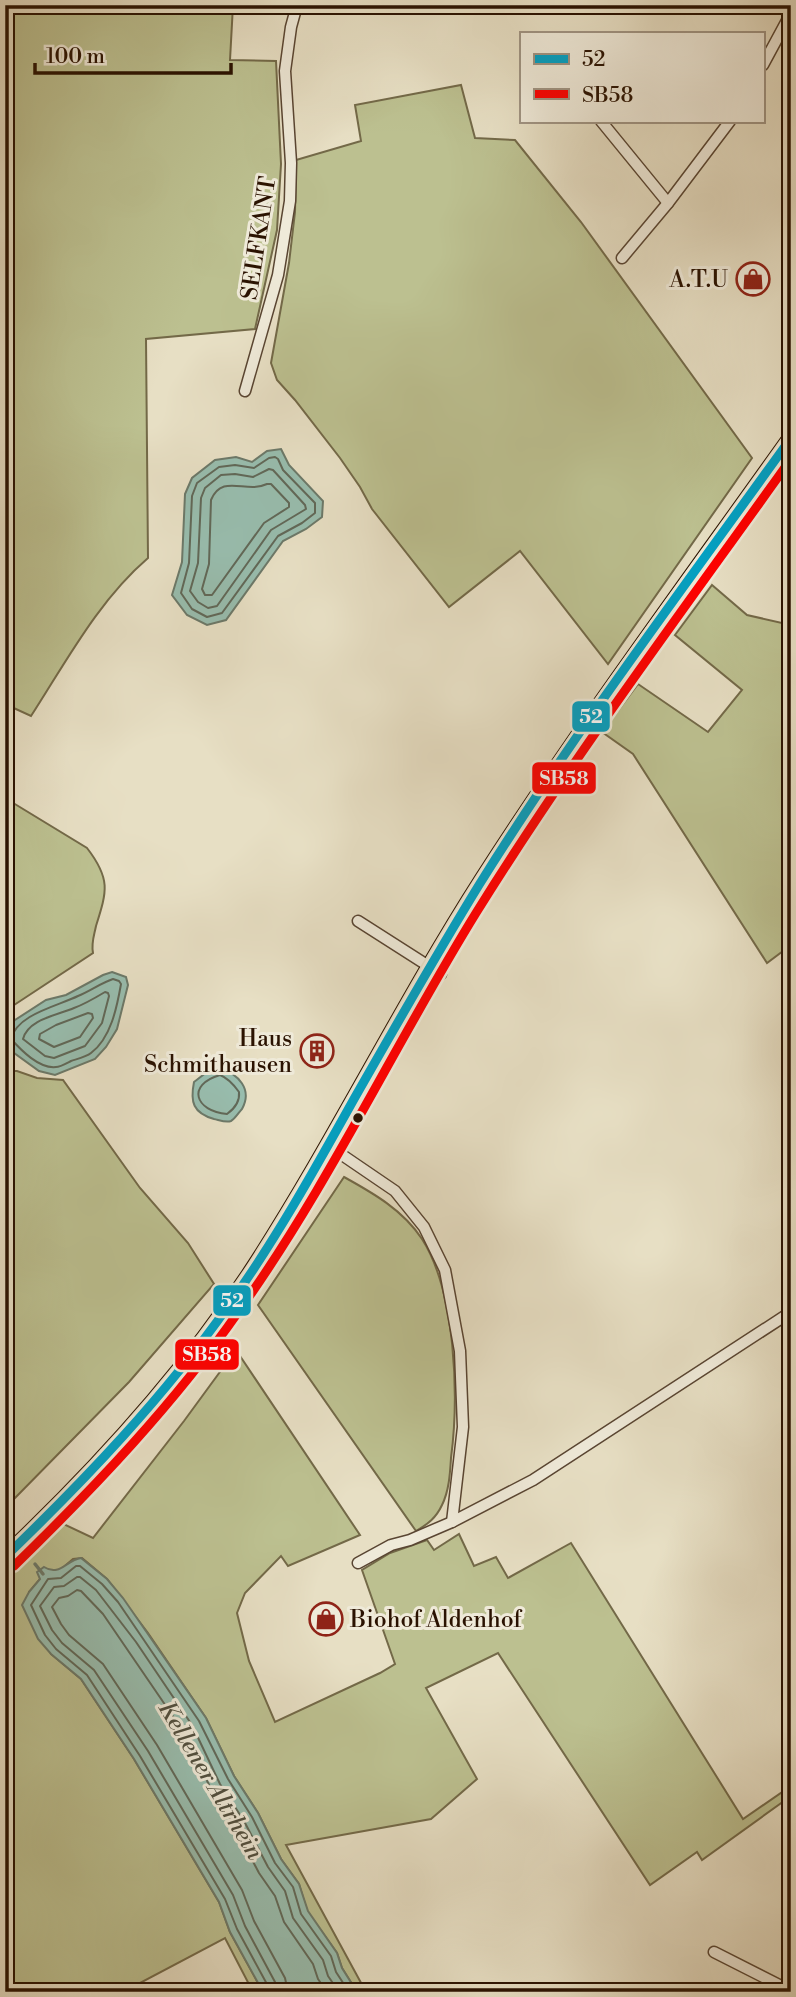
<svg xmlns="http://www.w3.org/2000/svg" width="796" height="1997" font-family="'Libre Bodoni',serif">
<rect width="100%" height="100%" fill="#e7dfc4"/>
<filter id="stains"><feTurbulence type="fractalNoise" baseFrequency=".00286" numOctaves="4"/><feColorMatrix values="0 0 0 0 .2 0 0 0 0 .09 0 0 0 0 .02 0 0 0 .5 -.17"/></filter>
<radialGradient id="worn" r=".72"><stop offset=".6" stop-color="#630" stop-opacity="0"/><stop offset="1" stop-color="#630" stop-opacity=".3"/></radialGradient>
<g fill="#bcc090" stroke="#736948" stroke-width="2">
<path d="M23,5H233L230,60L276,61L281,164L277,230L255,329L146,339L148,558C98,601 66,662 31,716L5,704V10Z"/>
<path d="M461,85L475,138L515,140L581,222L752,458L608,664L520,551L449,607L372,509L360,487L340,458L295,400L277,380L271,363L289,263L295,212L296,160L361,141L355,105Z"/>
<path d="M712,585L747,615L791,625V945L767,963L633,754L602,732L638,684L708,732L742,690L675,635Z"/>
<path d="M5,798L87,848C111,879 107,891 96,926C94,936 91,943 93,953L5,1011Z"/>
<path d="M5,1071H17L37,1078L63,1080L140,1188L188,1243L214,1284L129,1382L14,1499L5,1489Z"/>
<path d="M344,1177C373,1193 403,1210 422,1239C456,1292 459,1397 451,1458C450,1474 449,1491 442,1505C436,1518 428,1524 416,1531L258,1305Z"/>
<path d="M236,1350L360,1535L288,1566L281,1556L245,1593L237,1613L249,1661L275,1722L380,1673L395,1664L362,1570L390,1553L427,1540L434,1550L459,1534L474,1566L496,1557L508,1578L571,1543L743,1819L791,1786V1796L702,1860L697,1852L650,1885L498,1653L426,1688L477,1779L431,1819L286,1845L366,1992H357L342,1968L337,1953L307,1911L299,1884L281,1859L258,1813L234,1776L206,1718L148,1633L107,1579L82,1558L73,1559L59,1571H51L40,1579L29,1592L51,1654L81,1679L134,1759L219,1902L230,1932L263,1992H253L225,1938L123,1992H5V1568L55,1520L93,1538L184,1421Z"/>
</g>
<g fill="#98bdae" stroke="#6c7969" stroke-width="2">
<path d="M281,449L289,465L323,501L322,517L306,529L283,541L226,620L207,625L187,615L172,595L182,562L185,494L192,478L215,460L236,457L252,462L267,451Z"/>
<path d="M112,972L126,977L128,985L117,1029L106,1047L95,1059L55,1075L39,1071L10,1050L5,1041V1037L8,1029L15,1020L46,1000L66,995L103,975Z"/>
<path d="M220,1068C238,1074 253,1089 242,1109C239,1112 235,1119 231,1121C226,1123 219,1120 214,1119C193,1113 190,1102 194,1082L207,1072Z"/>
<path d="M81,1558L107,1579L123,1598L206,1718L234,1776L258,1813L281,1859L299,1884L308,1911L337,1953L342,1968L357,1992H263L230,1932L219,1902L134,1759L81,1679L51,1654L38,1639L22,1605L29,1592L40,1579L37,1572L44,1567C60,1577 66,1560 81,1558Z"/>
</g>
<g fill="none" stroke-linecap="round" stroke-linejoin="round">
<g stroke="#616858" stroke-width="2">
<path d="M275,457L278,459L283,470L315,503V513L302,523L278,536L222,613L207,617L192,609L181,593L189,563L192,496L197,483L219,467L235,465L254,468L269,458Z"/>
<path d="M269,469L273,470L305,505L306,509L271,530L217,606L208,608L198,602L190,591L198,563L201,498L205,488L221,475L235,474L253,477Z"/>
<path d="M267,484H271L289,503V507L264,523L212,595H205L202,589L209,564L211,500C222,473 246,494 267,484Z"/>
<path d="M113,979L119,981L121,984C117,1007 111,1038 91,1053C86,1057 77,1059 71,1061C67,1063 60,1067 56,1067C39,1069 21,1050 11,1039C17,1014 58,1006 78,996C90,991 101,983 113,979Z"/>
<path d="M105,992L108,993L109,996L102,1023L85,1046L54,1058L45,1056L23,1039C28,1019 58,1015 74,1008C85,1004 95,998 105,992Z"/>
<path d="M88,1013L92,1014L93,1018L80,1037L54,1047L39,1039L40,1034L56,1025Z"/>
<path d="M220,1075C228,1078 234,1085 239,1092C240,1101 234,1109 227,1114C195,1111 186,1085 220,1075Z"/>
<path d="M268,1992V1986L237,1929L225,1899L140,1756L87,1675L56,1649L45,1635L31,1605L48,1579L61,1578L76,1566H80L102,1584L118,1602L199,1721L228,1779L252,1817L275,1863L293,1887L301,1914L331,1956L336,1972L349,1992"/>
<path d="M277,1992L275,1982L245,1926L233,1895L148,1751L94,1670L62,1643L52,1630L40,1606L54,1587L64,1586L77,1577H80L96,1590L136,1642L192,1725L220,1784L244,1821L268,1867L285,1891L293,1918L323,1960L328,1976L339,1992"/>
<path d="M288,1992L285,1978L254,1921L242,1890L157,1745L103,1664L69,1635L61,1624L52,1607L59,1598L68,1596L77,1590L81,1591L103,1614L183,1731L211,1789L235,1827L259,1873L275,1896L284,1922L313,1964L318,1979L327,1992"/>
</g>
<path stroke="#6c7969" stroke-width="3.5" d="M35,1564L43,1574"/>
<defs>
<g id="street">
<path d="M763,65L791,13"/>
<path d="M601,121L668,203"/>
<path d="M622,258L668,203L730,121"/>
<path d="M245,391L278,275L290,201L291,163L285,71L291,27L297,5"/>
<path d="M358,921L441,974"/>
<path d="M329,1146L395,1191L424,1227L445,1270L460,1351L463,1427L452,1522"/>
<path d="M358,1563L391,1545L410,1540L452,1522L533,1480L791,1312"/>
<path d="M714,1952L791,1991"/>
</g>
<path id="primary" d="M5,1557C96,1471 188,1370 256,1265C337,1139 403,1004 483,879C580,728 687,584 791,438"/>
</defs>
<use href="#street" stroke="#594532" stroke-width="13"/>
<use href="#primary" stroke="#2a1201" stroke-width="18"/>
<use href="#street" stroke="#efead9" stroke-width="10"/>
<use href="#primary" stroke="#e7dfc4" stroke-width="16"/>
<defs>
<path id="bus-1" d="M5,1557C86,1479 164,1397 229,1305C276,1239 315,1169 354,1099C395,1027 436,955 479,885C575,731 685,586 791,438"/>
<path id="bus-2" d="M14,1566C95,1487 174,1404 239,1311C329,1185 395,1044 476,913C573,757 684,609 791,459"/>
</defs>
<use href="#bus-1" stroke="#efead9" stroke-width="14"/>
<use href="#bus-2" stroke="#efead9" stroke-width="14"/>
<use href="#bus-1" stroke="#02a1c4" stroke-width="9"/>
<use href="#bus-2" stroke="#f00" stroke-width="9"/>
</g>
<defs>
<symbol id="shop-ring" viewBox="-11 -11 22 22"><circle r="9.5" fill="#efead9" stroke="#8f2418" stroke-width="1.5"/><path d="M-5-2.5h2.3a2.7 3.5 0 0 1 5.4 0H5L5.5 6h-11ZM-1.5-2.5h3a1.5 2.3 0 0 0-3 0Z" fill="#8f2418"/></symbol>
<symbol id="building-ring" viewBox="-11 -11 22 22"><circle r="9.5" fill="#efead9" stroke="#8f2418" stroke-width="1.5"/><path d="M-4-6H4V6H1V3H-1V6H-4ZM-2.5-4.3h1.7v1.8h-1.7ZM.8-4.3h1.7v1.8H.8ZM-2.5-1h1.7V.8h-1.7ZM.8-1h1.7V.8H.8Z" fill="#8f2418"/></symbol>
</defs>
<g fill-rule="evenodd">
<use href="#shop-ring" x="734" y="260" width="38" height="38"/>
<use href="#building-ring" x="298" y="1032" width="38" height="38"/>
<use href="#shop-ring" x="307" y="1600" width="38" height="38"/>
</g>
<circle fill="#2a1201" stroke="#efead9" stroke-width="2.5" cx="358" cy="1118" r="6"/>
<g text-anchor="middle" stroke-width="6" stroke-linejoin="round" paint-order="stroke">
<g font-size="23" fill="#2a1201" stroke="#efead9">
<text transform="translate(258 238) rotate(-81)" y="8">SELFKANT</text>
</g>
<g font-size="23" fill="#2a1201" stroke="#efead9" text-anchor="end">
<text x="728" y="287">A.T.U</text>
<text x="292" y="1046">Haus<tspan x="292" dy="26">Schmithausen</tspan></text>
<text x="350" y="1627" text-anchor="start">Biohof Aldenhof</text>
</g>
<g font-size="24" font-style="italic" fill="#504e3e" stroke="#efead9">
<text transform="translate(211 1780) rotate(59)" y="8">Kellener Altrhein</text>
</g>
</g>
<g stroke="#efead9" stroke-width="2.5">
<rect x="571" y="700" width="40" height="33" rx="7" fill="#02a1c4"/>
<rect x="531" y="761" width="66" height="34" rx="7" fill="#f00"/>
<rect x="212" y="1284" width="40" height="33" rx="7" fill="#02a1c4"/>
<rect x="174" y="1338" width="66" height="33" rx="7" fill="#f00"/>
</g>
<g font-size="19" text-anchor="middle" font-weight="bold" fill="#fff">
<text x="591" y="723">52</text>
<text x="564" y="785">SB58</text>
<text x="232" y="1307">52</text>
<text x="207" y="1361">SB58</text>
</g>
<rect width="796" height="1997" fill="none" stroke="#e7dfc4" stroke-width="28"/>
<rect x="7" y="7" width="782" height="1983" fill="none" stroke="#2a1201" stroke-width="3.5"/>
<rect x="14" y="14" width="768" height="1969" fill="none" stroke="#2a1201" stroke-width="2"/>
<rect x="520" y="32" width="245" height="91" fill="#efead9" stroke="#a09483" stroke-width="2"/>
<rect x="534" y="54" width="35" height="10" fill="#02a1c4" stroke="#a09483" stroke-width="2"/>
<text x="582" y="66" font-size="21" fill="#2a1201">52</text>
<rect x="534" y="89" width="35" height="10" fill="#ff0000" stroke="#a09483" stroke-width="2"/>
<text x="582" y="102" font-size="21" fill="#2a1201">SB58</text>
<path d="M35 63v10h196v-10" fill="none" stroke="#2a1201" stroke-width="3.5"/>
<text x="46" y="63" font-size="21" fill="#2a1201" stroke="#efead9" stroke-width="5" paint-order="stroke">100 m</text>
<rect width="100%" height="100%" filter="url(#stains)"/>
<rect width="100%" height="100%" fill="url(#worn)"/>
</svg>
